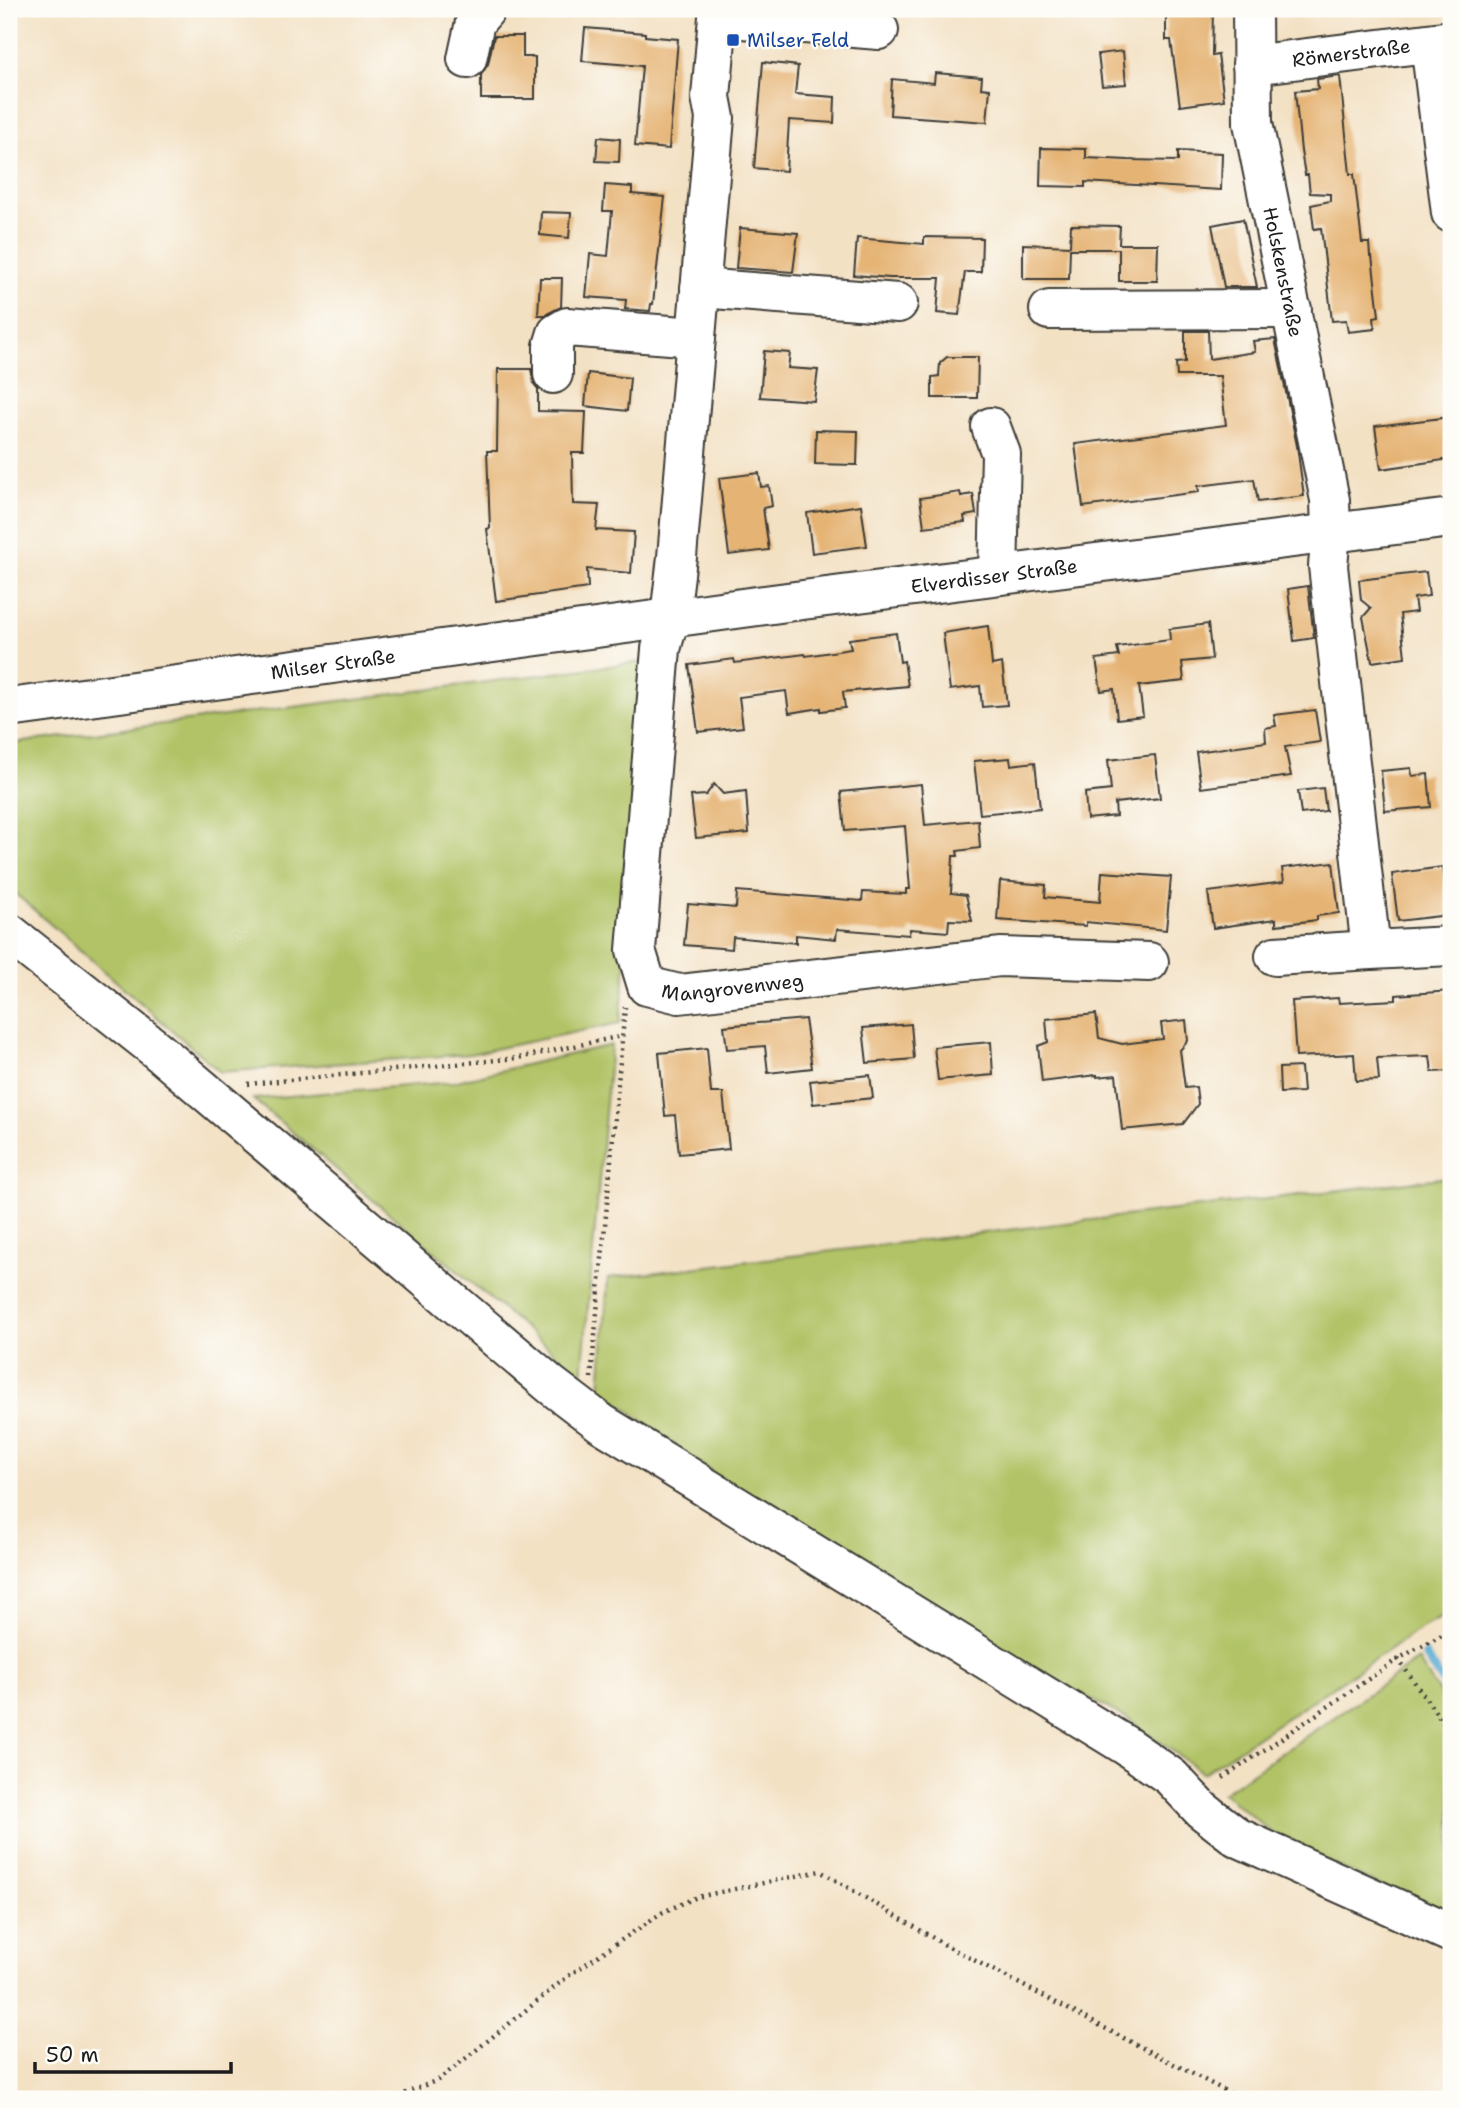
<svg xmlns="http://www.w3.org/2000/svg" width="1460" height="2108" font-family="'Shantell Sans',sans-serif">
<rect width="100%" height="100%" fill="#fdfcf7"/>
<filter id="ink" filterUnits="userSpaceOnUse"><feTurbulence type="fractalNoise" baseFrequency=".0143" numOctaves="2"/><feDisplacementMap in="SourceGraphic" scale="14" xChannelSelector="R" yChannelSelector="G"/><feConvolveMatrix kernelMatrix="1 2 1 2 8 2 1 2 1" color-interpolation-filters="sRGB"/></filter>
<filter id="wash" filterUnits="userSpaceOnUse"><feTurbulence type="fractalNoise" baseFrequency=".00686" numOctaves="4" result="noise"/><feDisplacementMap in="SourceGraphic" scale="28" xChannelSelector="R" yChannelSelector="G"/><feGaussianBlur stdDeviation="1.57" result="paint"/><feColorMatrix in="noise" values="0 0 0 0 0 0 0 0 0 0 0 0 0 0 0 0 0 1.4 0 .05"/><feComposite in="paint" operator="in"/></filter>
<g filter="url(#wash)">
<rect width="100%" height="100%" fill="#f3e1c4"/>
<g fill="#b1c366" stroke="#667041" stroke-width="2">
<path d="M655,660L620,1023L470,1054L220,1072L9,888V744Z"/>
<path d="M611,1045L582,1376L253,1099L452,1082Z"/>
<path d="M1450,1177L1451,1612L1423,1627L1203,1773L1130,1720L931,1613L780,1523L600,1389L608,1278Z"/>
<path d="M1418,1660L1451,1711V1919L1281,1840L1223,1793Z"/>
</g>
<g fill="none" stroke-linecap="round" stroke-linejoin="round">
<path stroke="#57abd2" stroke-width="8" d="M1425,1655L1451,1694"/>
</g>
<g id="blocks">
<g fill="#e5b373">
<path d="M1166,9H1213L1212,56L1218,55L1224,100L1180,106L1171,40H1166Z"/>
<path d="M585,28L645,33V36L678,39L669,149L635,146L642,66L582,61Z"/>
<path d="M494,36H523V57H535V99H481V75L488,64Z"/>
<path d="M1123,51L1126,84L1102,86L1098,54Z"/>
<path d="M763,62L798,66L795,94L835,97L834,123L789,120L786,171L754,168Z"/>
<path d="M935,73L982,77L981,88L990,89L987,122L890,115L892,79L934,83Z"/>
<path d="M1340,76L1350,174H1354L1362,243H1369L1370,256H1372L1379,316L1374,317L1375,329L1348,332L1346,320L1332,321L1321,228L1314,229L1311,205L1330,201V194L1310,193L1308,175H1305L1301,151L1295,91L1318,89L1317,79Z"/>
<path d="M598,137L620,139L619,162L596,161Z"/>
<path d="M1041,148L1086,149V158L1128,160L1178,161V151L1222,153L1221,190L1085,182V187L1040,186Z"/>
<path d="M605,185L632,187V194L665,197L653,304H651L650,311L625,309L626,300L586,297L590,254L608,256L612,211H603Z"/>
<path d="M541,212L571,213L569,238L540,235Z"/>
<path d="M1243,219L1257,287H1224L1212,225Z"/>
<path d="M1071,225L1120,226L1119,244H1158L1157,281H1119V249H1070L1069,279H1023V244L1070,246Z"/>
<path d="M740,228L798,233L793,272L736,268Z"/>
<path d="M924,237L982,238L981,272H965L959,315L937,313L940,278H890L854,275L857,238L924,244Z"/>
<path d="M540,278H562L561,307L545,315H538Z"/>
<path d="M1185,331H1208L1209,359L1255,352L1253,341L1275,339L1297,446L1304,496L1258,502L1254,479L1198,486L1199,492L1083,507L1075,444L1226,425L1220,376H1177L1176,363L1185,362Z"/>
<path d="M764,351L790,353L788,368L818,370L814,401L760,397Z"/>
<path d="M947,357H978L977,398H932V377L939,376L940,363Z"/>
<path d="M498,369H531L534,384L538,389V411L586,412L584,453H572L573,504L599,505L596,530L634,532L631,573L587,569L588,588L496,601L487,529L490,528L487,451H497Z"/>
<path d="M588,373L630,378L627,411L585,406Z"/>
<path d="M1451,417V459L1381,469L1375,426Z"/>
<path d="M816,430L858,431L857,465L815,464Z"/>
<path d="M759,473L761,487L769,486L772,506L763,508L769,550L729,555L719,478Z"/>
<path d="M960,492L961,496L973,494L976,514L964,516L965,522L924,527L920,498Z"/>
<path d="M861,505L867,546L812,553L807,513Z"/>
<path d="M1426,572L1429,596L1414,598L1416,612L1400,614L1405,657L1372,662L1363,617L1371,608L1361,600L1359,580Z"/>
<path d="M1308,586L1314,638L1294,641L1288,589Z"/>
<path d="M1208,624L1212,659L1182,662L1184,681L1139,686L1143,716L1117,719L1114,689L1101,691L1096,659L1119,656L1117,647L1170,640L1169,629Z"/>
<path d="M988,626L992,665L1002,663L1007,705L982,707L980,686L950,690L943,633Z"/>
<path d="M896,633L900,662L904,661L908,686L843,692L845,708L821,711V708L789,713L786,691L739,697L743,727L698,732L689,665L734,659L735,663L805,654L806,656L851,649L849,639Z"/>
<path d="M1315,710L1320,742L1285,747L1291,776L1201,788L1196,752L1266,742L1265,728L1276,726L1274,715Z"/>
<path d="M1155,755L1160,798L1115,803L1116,816L1087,819L1085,793L1111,790L1108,760Z"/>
<path d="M1010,758L1011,765L1035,762L1040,808L980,814L974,761Z"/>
<path d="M1411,768L1412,776L1428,774L1431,807L1385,811L1381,771Z"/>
<path d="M714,784L723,794L746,791L749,833L696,838L691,796L706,795Z"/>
<path d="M921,784L925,825L978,820L980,848L957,851L958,856H953L951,893L966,895L972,921L949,920L948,932L910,929L909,935L837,929L836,939L796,935V943L733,937L732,949L684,945L688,904L736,908L737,891L862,901L863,892L906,894V889H910L905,826L845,831L841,792Z"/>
<path d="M1323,788L1326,811L1301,814L1298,791Z"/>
<path d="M1333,862L1339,913L1317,916V920L1276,925V919L1213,928L1208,892L1284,882L1282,868Z"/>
<path d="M1443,867L1448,915L1398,921L1392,874Z"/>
<path d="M1102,872L1171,877L1166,930L1086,922V926L997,920L1000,881L1046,885L1045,897L1100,902Z"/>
<path d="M1451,991V1071L1432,1072L1430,1056L1377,1058L1379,1080L1356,1081L1354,1054L1296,1057L1292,1001L1338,998L1339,1003L1396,1000V995Z"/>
<path d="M1096,1014L1099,1038L1122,1044L1163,1039L1161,1023L1186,1020L1188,1041L1180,1050L1185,1088L1196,1087L1198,1104L1183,1124L1122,1130L1116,1075L1097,1077V1075L1042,1082L1038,1046L1048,1042L1046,1019Z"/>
<path d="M805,1019L812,1068L768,1073L765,1046L727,1049L724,1026Z"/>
<path d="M911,1024L914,1059L867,1063L863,1028Z"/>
<path d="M991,1042L993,1075L938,1080L934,1047Z"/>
<path d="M707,1048L711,1093H723L729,1149L679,1154L675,1115L665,1116L659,1053Z"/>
<path d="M1301,1067L1303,1092L1280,1093L1279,1068Z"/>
<path d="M870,1075L873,1098L813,1104L810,1081Z"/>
</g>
</g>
</g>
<g filter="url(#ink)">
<use href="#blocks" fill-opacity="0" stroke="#3c3a35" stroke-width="2"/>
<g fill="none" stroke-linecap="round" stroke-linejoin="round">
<defs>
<g id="minor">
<path id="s1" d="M721,9L718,17L711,97L715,118L677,557L670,617L661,649L636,950L647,986L679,994L1000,957L1149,962"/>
<path id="s2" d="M1252,9L1253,123L1330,500L1331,533L1328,566L1371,950L1451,946"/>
<path d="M718,17L879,30"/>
<path d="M1430,43L1451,213"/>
<path d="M467,59L475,22L486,9"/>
<path id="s3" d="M1252,65L1451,40"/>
<path d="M700,288L898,303"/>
<path d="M1049,310L1292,309"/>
<path d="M553,374V346L557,333L567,327L696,337"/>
<path d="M991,427L1001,454L998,575"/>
<path id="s4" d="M9,708L787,602L1451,518"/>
<path d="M9,933L152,1046L551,1385L601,1423L1125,1745L1171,1777L1202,1810L1237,1837L1451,1933"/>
<path d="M1275,956L1371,950"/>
</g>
</defs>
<use href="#minor" stroke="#3c3a35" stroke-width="42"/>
<g stroke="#3c3a35" stroke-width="4.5" stroke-dasharray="2 5" stroke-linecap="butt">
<path d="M248,1084L518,1058L622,1036"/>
<path d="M591,1378L625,1007"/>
<path d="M1398,1659L1451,1734"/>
<path d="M1223,1778L1398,1659L1451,1630"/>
<path d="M392,2099L440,2079L571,1974L663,1912L697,1897L820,1871L945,1945L1241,2099"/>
</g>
<use href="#minor" stroke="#fff" stroke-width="38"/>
</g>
</g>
<rect fill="#1a4fb4" stroke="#fdfcf7" stroke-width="2.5" x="726" y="33" width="14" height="14" rx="3.5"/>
<g text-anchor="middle" stroke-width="5" stroke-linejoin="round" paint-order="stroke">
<g font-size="19" fill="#164399" stroke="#fdfcf7" text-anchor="start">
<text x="747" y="47">Milser Feld</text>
</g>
<g font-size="19" fill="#1c1c1c" stroke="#fdfcf7">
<text dy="7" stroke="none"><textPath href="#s3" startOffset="100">Römerstraße</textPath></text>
<text dy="7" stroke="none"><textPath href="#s2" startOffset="266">Holskenstraße</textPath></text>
<text dy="7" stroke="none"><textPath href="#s4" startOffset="994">Elverdisser Straße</textPath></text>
<text dy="7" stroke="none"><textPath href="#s4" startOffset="327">Milser Straße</textPath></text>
<text dy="7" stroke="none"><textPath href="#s1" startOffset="1071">Mangrovenweg</textPath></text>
</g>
</g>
<rect width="1460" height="2108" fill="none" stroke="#fdfcf7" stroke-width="35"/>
<path d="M35 2062v10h196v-10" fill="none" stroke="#1c1c1c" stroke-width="3.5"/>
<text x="46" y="2062" font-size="21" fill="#1c1c1c" stroke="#fdfcf7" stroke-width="5" paint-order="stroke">50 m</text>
</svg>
